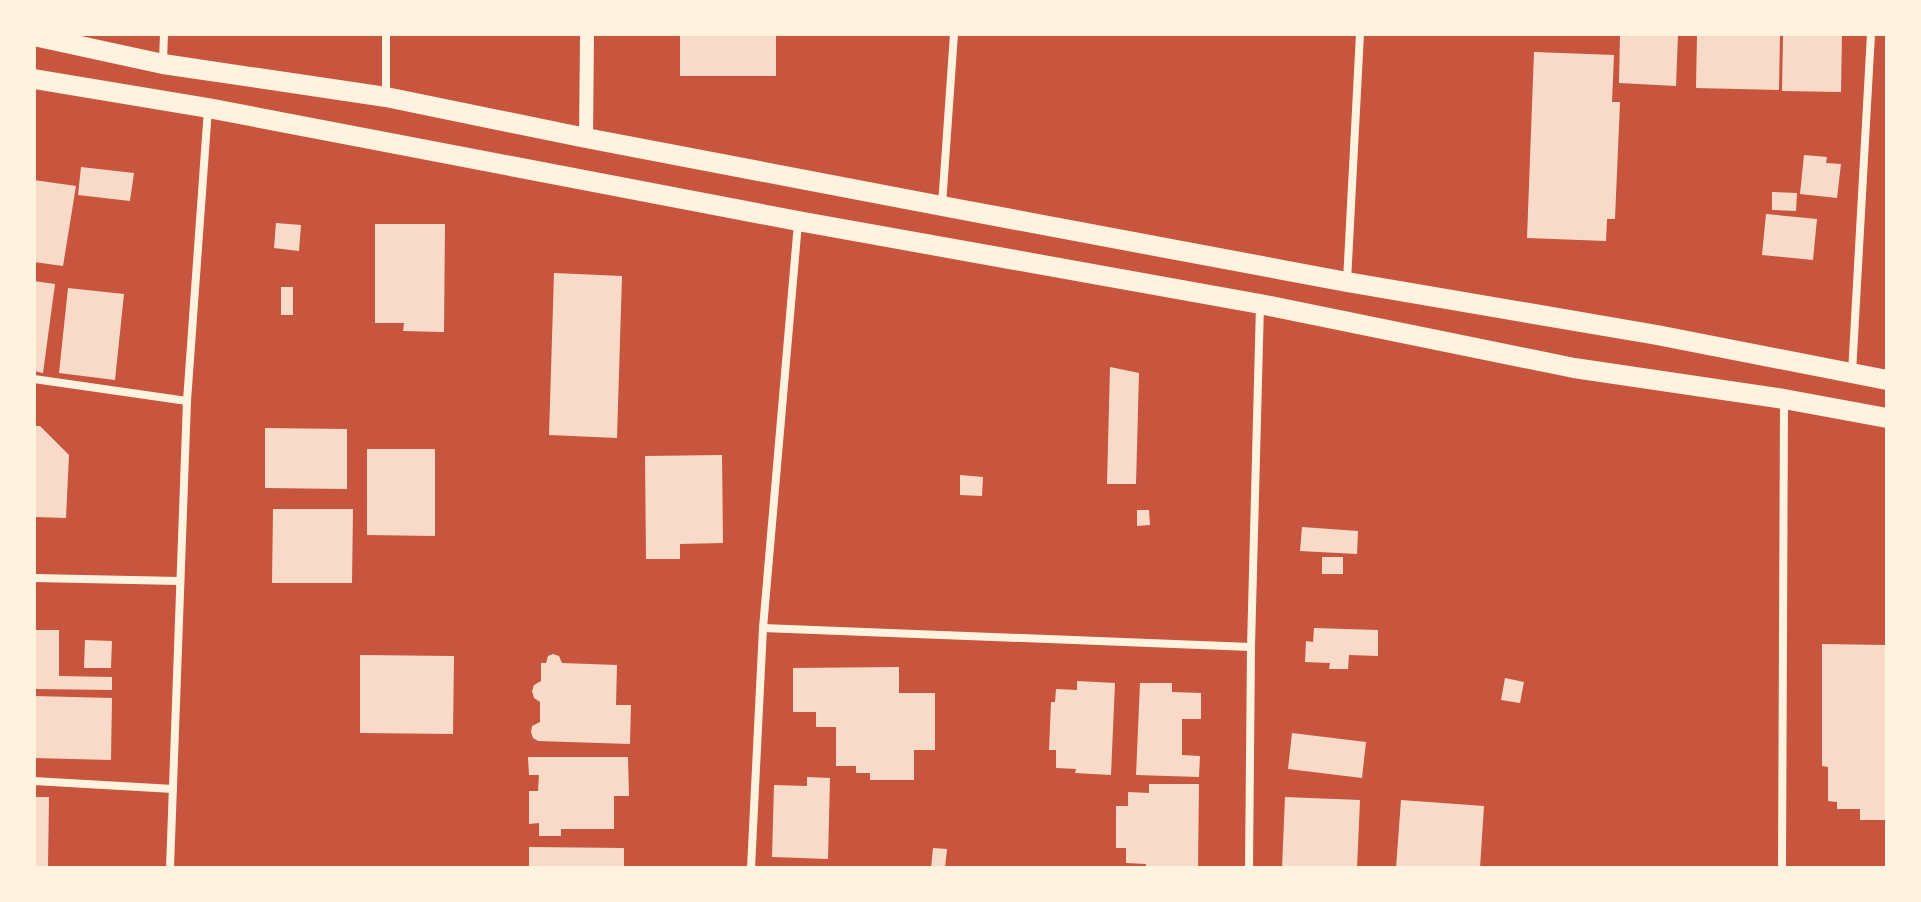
<svg xmlns="http://www.w3.org/2000/svg" width="1921" height="902" font-family="Cabin,sans-serif">
<rect width="100%" height="100%" fill="#c8553d"/>
<g fill="#f7dbc8">
<rect x="680" y="34" width="96" height="42"/>
<path d="M1620,34H1678L1676,86L1619,83Z"/>
<path d="M1697,34H1780L1779,90L1696,88Z"/>
<path d="M1783,34H1842L1841,92L1782,91Z"/>
<path d="M1534,52L1614,55L1612,102H1620L1615,219H1607L1606,241L1527,238Z"/>
<path d="M1804,155L1827,157L1826,163L1841,164L1837,198L1800,194Z"/>
<path d="M81,167L134,173L130,201L78,195Z"/>
<path d="M34,180L76,186L63,266L34,262Z"/>
<path d="M1772,192L1797,193L1796,211L1772,210Z"/>
<path d="M1766,214L1817,219L1813,260L1762,255Z"/>
<path d="M276,223L301,225L299,251L274,248Z"/>
<path d="M375,224H445L444,332L403,331L404,323H375Z"/>
<path d="M554,273L622,276L617,438L549,435Z"/>
<path d="M34,281L55,284L43,373L34,371Z"/>
<rect x="281" y="287" width="12" height="28"/>
<path d="M68,288L124,294L115,380L59,373Z"/>
<path d="M1110,367L1139,373L1136,484H1107Z"/>
<path d="M34,426H40L69,455L66,518L34,517Z"/>
<path d="M265,428L347,429V489L265,488Z"/>
<path d="M367,449H435V536L367,535Z"/>
<path d="M722,455L723,543L680,544V559H646L645,456Z"/>
<path d="M960,475L983,477L982,496L960,495Z"/>
<path d="M273,509H353L352,583H272Z"/>
<path d="M1137,510H1149L1150,525L1137,526Z"/>
<path d="M1302,527L1358,531L1357,554L1300,551Z"/>
<rect x="1322" y="557" width="21" height="17"/>
<path d="M1314,628L1378,630V656L1349,655L1348,669H1329L1330,663L1305,662L1306,641L1313,642Z"/>
<path d="M34,630H59V676L112,677V690L34,689Z"/>
<path d="M85,640L112,641L111,668H84Z"/>
<path d="M1822,644L1887,645V820H1860V809H1837V802L1828,801V767L1822,766Z"/>
<path d="M553,654L559,656L562,663L617,665L616,705H631L630,744L538,741L533,738L531,732L532,726L540,722V702L534,698L532,691L534,685L541,681V663H546L548,656Z"/>
<path d="M360,655L454,656L453,734L360,733Z"/>
<path d="M899,667V693H935V750H914V780H870V773H856V766H836V727H816V712H793V668Z"/>
<path d="M1505,678L1524,682L1520,703L1501,700Z"/>
<path d="M1077,681L1115,683L1111,775L1075,773L1076,769L1056,768V750H1049L1051,702H1055L1056,689L1077,690Z"/>
<path d="M1140,683H1172V692L1201,693V719H1182V755L1200,756L1199,777L1136,775Z"/>
<path d="M34,696L112,698L111,760L34,758Z"/>
<path d="M1292,733L1366,742L1362,778L1288,769Z"/>
<path d="M528,757H628L629,796H614V829H561V836H539V823L529,824V791H538L539,775H529Z"/>
<path d="M807,777L830,778L828,859L772,857L774,785L807,786Z"/>
<path d="M1149,784H1199L1198,868H1146V864L1126,863V848H1116V806H1128V792L1149,793Z"/>
<path d="M34,797H49L48,867H34Z"/>
<path d="M1285,797L1360,800L1357,868H1282Z"/>
<path d="M1401,800L1484,806L1480,868H1396Z"/>
<path d="M529,847L624,848V868H535V866H529Z"/>
<path d="M933,848L947,849L945,868H931Z"/>
</g>
<g fill="none" stroke-linecap="round" stroke-linejoin="round">
<g stroke="#fff3e0" stroke-width="8">
<path d="M163,61L164,34"/>
<path d="M386,96V34"/>
<path d="M942,205L954,34"/>
<path d="M1347,281L1360,34"/>
<path d="M1852,373L1871,34"/>
<path d="M34,379L187,401"/>
<path d="M34,578L180,581"/>
<path d="M763,628L1251,647"/>
<path d="M34,781L173,789"/>
<path d="M170,868L187,401L208,109"/>
<path d="M751,868L763,628L798,223"/>
<path d="M1249,868L1251,647L1260,305"/>
<path d="M1782,868L1784,400"/>
</g>
<path stroke="#fff3e0" stroke-width="14" d="M586,138L587,34"/>
<g stroke="#fff3e0" stroke-width="20">
<path d="M34,36L163,64L386,97L586,138L942,206L1347,282L1657,335L1887,380"/>
<path d="M34,79L208,108L798,221L1260,304L1574,368L1784,399L1887,418"/>
</g>
</g>
<rect width="1921" height="902" fill="none" stroke="#fff3e0" stroke-width="72"/>
</svg>
